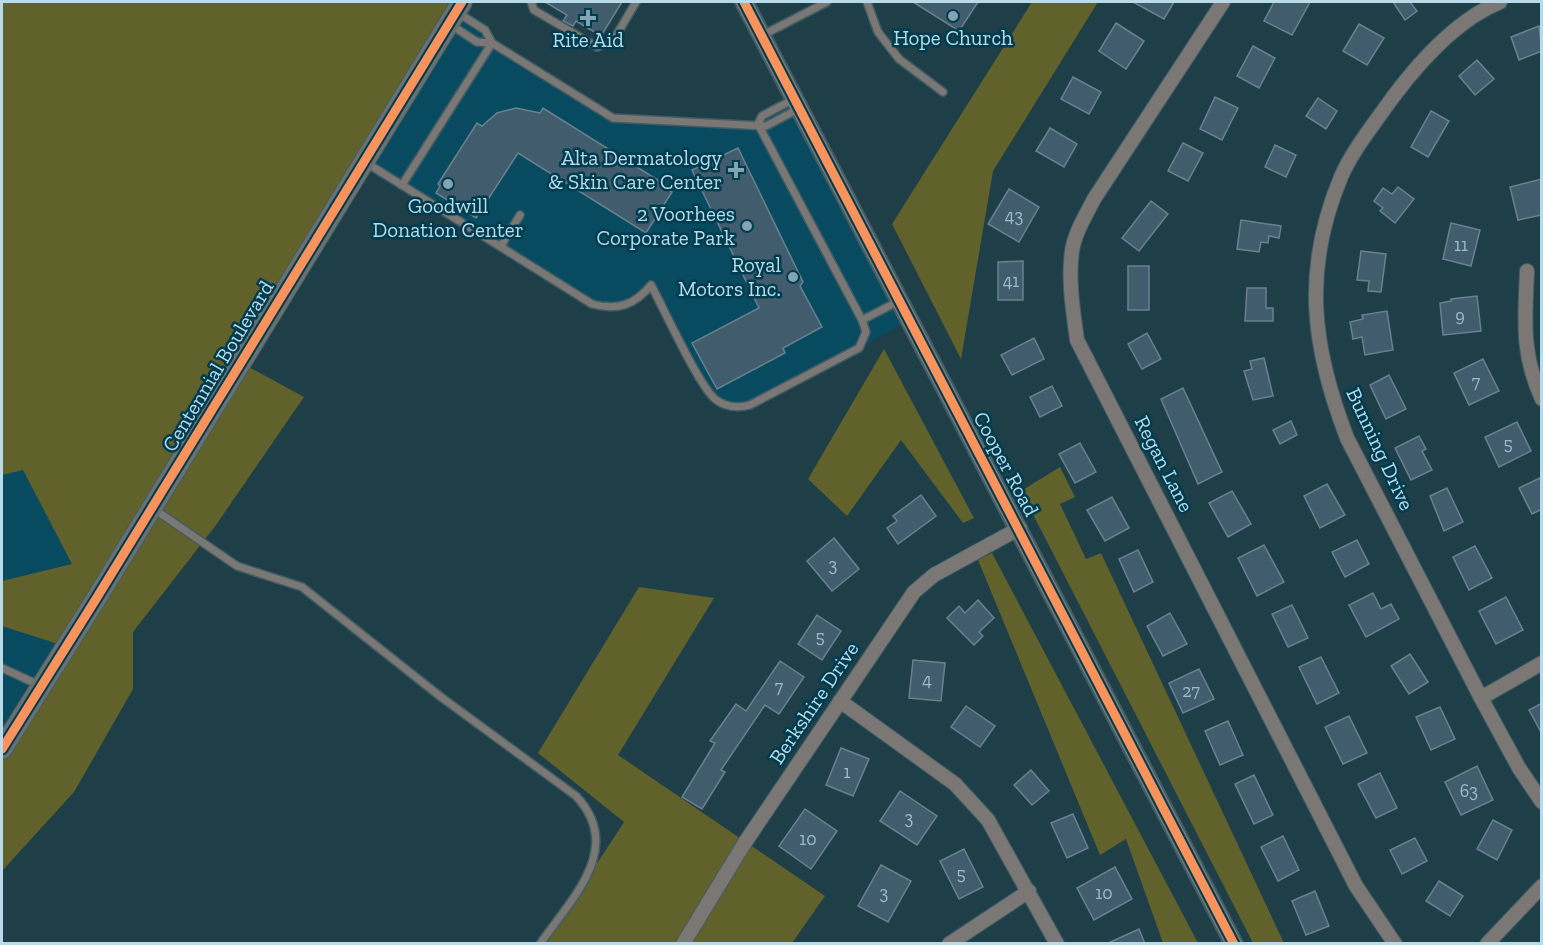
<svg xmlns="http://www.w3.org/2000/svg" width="1543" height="945" font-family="'Zilla Slab',serif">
<rect width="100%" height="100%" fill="#1e3e48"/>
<g fill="#084b60">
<path d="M456,12L485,30L492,43L613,118L758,124L762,116L794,99L910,321L750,405L727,406L708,392L652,285L632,303L592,304L364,161Z"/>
<path d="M23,470L72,564L2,581V475Z"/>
<path d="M2,626L59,644L2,736Z"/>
</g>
<g fill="#61622b">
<path d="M2,2H462L236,360L304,397L216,525L133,632V689L74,792L2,871V736L58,644L2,626V581L72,564L23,470L2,475Z"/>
<path d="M1032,2H1098L993,171L961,359L892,224Z"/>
<path d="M884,349L974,518L963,523L901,440L847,516L808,479Z"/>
<path d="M1060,467L1075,497L1060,504L1086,559L1101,553L1284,943H1253L1021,491Z"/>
<path d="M992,553L1198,943H1163L1126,839L1100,855L978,560Z"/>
<path d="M639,587L714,598L618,755L825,896L792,943H545L624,822L538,753Z"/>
</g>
<g fill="#415d6d" stroke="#69818e" stroke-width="1.5">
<path d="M545,2H622L601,36L576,21L573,26L563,21L567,15Z"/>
<path d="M913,2H978L959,31Z"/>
<path d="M1133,2H1174L1164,19Z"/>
<path d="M1274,2H1310L1292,35L1264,21Z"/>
<path d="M1393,2H1410L1417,11L1405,20Z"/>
<path d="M1116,23L1144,41L1126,69L1099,51Z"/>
<path d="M1359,24L1384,38L1367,65L1343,51Z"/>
<path d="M1539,26L1542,51L1519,60L1511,37Z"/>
<path d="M1253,46L1275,58L1259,88L1237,76Z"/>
<path d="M1477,60L1494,79L1475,95L1459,76Z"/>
<path d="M1073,77L1101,92L1089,114L1061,99Z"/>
<path d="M1215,97L1238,108L1222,140L1200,129Z"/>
<path d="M1318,98L1337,111L1326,129L1306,116Z"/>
<path d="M516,108L540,113L543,108L669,187L668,190L672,192L646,233L518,153L476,218L436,193L440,186L438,184L477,123L482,126L497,113Z"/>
<path d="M1431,111L1449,121L1428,157L1411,147Z"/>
<path d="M1050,128L1077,144L1064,167L1036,151Z"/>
<path d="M1183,143L1203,153L1188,181L1168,171Z"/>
<path d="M1275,145L1296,155L1286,177L1265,167Z"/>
<path d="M738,148L803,282L800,286L822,327L783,348L785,353L717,389L692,343L759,308L692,170Z"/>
<path d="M1542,179V215L1518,220L1510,187Z"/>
<path d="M1398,187L1414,199L1395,223L1380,211L1383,208L1374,201L1383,188L1392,194Z"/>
<path d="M1009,189L1039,207L1019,242L988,224Z"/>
<path d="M1151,201L1168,214L1139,251L1122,238Z"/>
<path d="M1241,220L1281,226L1279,238L1269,236L1268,243L1261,242L1259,252L1237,249Z"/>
<path d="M1451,223L1480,230L1471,266L1443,259Z"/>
<path d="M1361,251L1386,254L1381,292L1368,291L1369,281L1357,280Z"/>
<path d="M1023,261V300H998V262Z"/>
<rect x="1128" y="266" width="21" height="44"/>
<path d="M1247,288H1266V308H1273V321H1245Z"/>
<path d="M1477,296L1481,331L1443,335L1440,303L1451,301V299Z"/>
<path d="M1387,311L1393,350L1365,355L1362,337L1353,339L1350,322L1363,319L1362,315Z"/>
<path d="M1147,333L1161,359L1142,369L1128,344Z"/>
<path d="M1034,338L1044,359L1012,375L1001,355Z"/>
<path d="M1264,358L1273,396L1253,400L1244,371L1252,369L1250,361Z"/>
<path d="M1483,359L1499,391L1469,405L1454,373Z"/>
<path d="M1389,375L1406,409L1386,419L1370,385Z"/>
<path d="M1052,386L1062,406L1040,417L1030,397Z"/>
<path d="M1183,388L1222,472L1198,484L1161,399Z"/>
<path d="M1291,421L1297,435L1280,444L1273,430Z"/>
<path d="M1517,422L1531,451L1499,467L1485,437Z"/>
<path d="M1419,436L1426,449L1422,451L1432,470L1411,480L1395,448Z"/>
<path d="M1080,443L1096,472L1075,483L1059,454Z"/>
<path d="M1542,477V509L1532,514L1519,488Z"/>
<path d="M1327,484L1345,515L1320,528L1304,496Z"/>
<path d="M1447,488L1463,522L1444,531L1430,496Z"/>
<path d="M1232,491L1251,524L1228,537L1209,503Z"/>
<path d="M921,495L936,516L898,544L887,528L897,521L893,516Z"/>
<path d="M1112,497L1129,528L1105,541L1087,510Z"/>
<path d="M834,538L859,569L832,591L807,561Z"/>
<path d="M1357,540L1369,564L1345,577L1332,552Z"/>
<path d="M1264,545L1284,582L1257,596L1238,558Z"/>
<path d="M1475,546L1492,578L1469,590L1453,557Z"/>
<path d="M1138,550L1153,582L1134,592L1119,559Z"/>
<path d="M1373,593L1381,609L1391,604L1399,619L1366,637L1349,605Z"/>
<path d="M1506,597L1523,630L1496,644L1479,611Z"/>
<path d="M978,600L994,618L979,632L983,636L974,645L947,618L959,606L965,613Z"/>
<path d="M1292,605L1308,638L1288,647L1272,614Z"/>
<path d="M1170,613L1187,644L1163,656L1147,626Z"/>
<path d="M817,615L841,631L822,660L798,644Z"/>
<path d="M1410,654L1428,682L1409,694L1391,666Z"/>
<path d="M1321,657L1339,693L1317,704L1299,667Z"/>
<path d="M913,660L945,663L941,701L909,698Z"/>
<path d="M780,661L804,677L779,714L765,705L721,770L725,772L702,809L682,797L715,743L710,741L736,704L746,711Z"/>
<path d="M1199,669L1214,699L1183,713L1169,683Z"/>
<path d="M1542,703V734L1529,710Z"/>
<path d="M966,706L995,726L980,747L951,727Z"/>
<path d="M1440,707L1455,739L1431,750L1416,717Z"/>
<path d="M1349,716L1367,753L1343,764L1325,727Z"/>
<path d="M1228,721L1243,755L1220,765L1205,731Z"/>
<path d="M841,748L869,759L853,796L826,785Z"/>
<path d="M1477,766L1493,800L1461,815L1445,782Z"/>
<path d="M1031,770L1049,791L1032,805L1014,785Z"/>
<path d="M1380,773L1397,808L1376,818L1358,784Z"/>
<path d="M1254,775L1273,815L1254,824L1235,784Z"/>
<path d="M900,791L937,816L917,845L880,821Z"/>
<path d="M805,809L837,831L811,869L779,846Z"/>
<path d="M1073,814L1088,848L1067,858L1051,823Z"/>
<path d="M1493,820L1512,830L1497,860L1477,849Z"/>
<path d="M1283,836L1299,870L1278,881L1261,847Z"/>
<path d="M1415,838L1427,861L1402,874L1390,850Z"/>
<path d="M964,849L983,887L959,899L940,861Z"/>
<path d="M881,865L911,881L888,922L858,906Z"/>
<path d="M1115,867L1132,899L1094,920L1077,888Z"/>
<path d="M1439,881L1463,896L1450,916L1426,901Z"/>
<path d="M1315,891L1329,926L1306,935L1292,901Z"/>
<path d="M1139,929L1145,944H1106Z"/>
</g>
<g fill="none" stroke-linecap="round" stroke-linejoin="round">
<defs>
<g id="service">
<path d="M531,2L534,10L597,47L613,41L636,2"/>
<path d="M867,2L878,32L899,59L943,92"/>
<path d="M458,13L485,30L492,43L613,118L766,126L798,109"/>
<path d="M451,25L477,42L492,43"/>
<path d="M761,36L827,2"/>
<path d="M758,124L762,116L794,99"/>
<path d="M365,162L592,304C617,311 635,305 651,285C664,309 698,384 715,399C726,408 738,408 750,405L859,348L866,332L862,320L758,124"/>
<path d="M402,185L492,43"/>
<path d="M501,246L520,215"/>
<path d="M862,320L899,301"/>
<path d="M154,509L237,566L302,587L441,697L576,796C625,848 572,898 540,944"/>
<path d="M2,668L39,685"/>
</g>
<g id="minor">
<path d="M1223,2L1094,199C1086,215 1075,232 1072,251C1068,280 1073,311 1077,340L1356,886L1395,944"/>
<path d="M1500,2C1458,19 1420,61 1393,97C1376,121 1352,151 1341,177C1302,270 1312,347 1347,438L1481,698L1519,768L1542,802"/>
<path d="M1527,271C1525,320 1521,353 1542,399"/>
<path d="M1481,698L1542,663"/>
<path d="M840,701L955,784L988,820L1057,944"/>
<path d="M683,944L744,844L914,592L934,575L1020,528"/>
<path d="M949,944L1029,891"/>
<path d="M1487,944L1542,886"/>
</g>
<path id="tertiary" d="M744,2L1234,944"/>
<path id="secondary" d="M2,749L96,599L462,2"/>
</defs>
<use href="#service" stroke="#405c65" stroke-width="10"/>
<use href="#minor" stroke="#405c65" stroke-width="16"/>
<use href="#tertiary" stroke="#405c65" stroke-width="20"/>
<use href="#secondary" stroke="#405c65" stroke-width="22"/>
<use href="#service" stroke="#7a7774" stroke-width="7"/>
<use href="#minor" stroke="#7a7774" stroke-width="14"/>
<use href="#tertiary" stroke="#7a7774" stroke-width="16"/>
<use href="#secondary" stroke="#6a7070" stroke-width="20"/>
<defs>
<g id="cycleway">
<path d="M744,2L1234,944"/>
<path d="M2,749L96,599L462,2"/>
</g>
</defs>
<use href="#cycleway" stroke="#003c4f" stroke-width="13"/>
<use href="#cycleway" stroke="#f8935d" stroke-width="9"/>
</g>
<g fill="#83a4b1" stroke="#003c4f" stroke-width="2">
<circle cx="953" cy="16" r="6"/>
<path d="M585 9h6v6h6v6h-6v6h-6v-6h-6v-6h6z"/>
<path d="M733 161h6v6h6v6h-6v6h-6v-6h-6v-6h6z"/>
<circle cx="448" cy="184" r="6"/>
<circle cx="747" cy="226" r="6"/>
<circle cx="793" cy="277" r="6"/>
</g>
<g text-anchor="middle" stroke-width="5" stroke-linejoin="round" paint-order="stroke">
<g font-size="18" fill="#9bbcca">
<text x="1014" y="222">43</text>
<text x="1461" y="251">11</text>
<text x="1011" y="287">41</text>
<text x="1460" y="322">9</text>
<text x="1476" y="388">7</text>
<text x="1508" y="450">5</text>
<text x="833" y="571">3</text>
<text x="820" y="643">5</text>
<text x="927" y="686">4</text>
<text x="779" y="693">7</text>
<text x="1191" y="697">27</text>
<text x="847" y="778">1</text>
<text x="1469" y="797">63</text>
<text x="909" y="824">3</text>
<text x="808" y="845">10</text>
<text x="961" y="880">5</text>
<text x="884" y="899">3</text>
<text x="1104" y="899">10</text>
</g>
<g font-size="21" fill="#b9dbe9" stroke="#003c4f">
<text x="953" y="45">Hope Church</text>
<text x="588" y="47">Rite Aid</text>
<text x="722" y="165" text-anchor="end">Alta Dermatology<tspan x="722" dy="24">&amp; Skin Care Center</tspan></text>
<text x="448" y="213">Goodwill<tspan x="448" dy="24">Donation Center</tspan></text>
<text x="735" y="221" text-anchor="end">2 Voorhees<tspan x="735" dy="24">Corporate Park</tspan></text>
<text x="781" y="272" text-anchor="end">Royal<tspan x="781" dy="24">Motors Inc.</tspan></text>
</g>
<g font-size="21" fill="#b9dbe9" stroke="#003c4f">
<text transform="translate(218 366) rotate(-59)" y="7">Centennial Boulevard</text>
<text transform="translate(1380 449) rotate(65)" y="7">Bunning Drive</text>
<text transform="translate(1006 464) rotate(62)" y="7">Cooper Road</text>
<text transform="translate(1164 464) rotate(63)" y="7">Regan Lane</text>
<text transform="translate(814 703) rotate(-56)" y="7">Berkshire Drive</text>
</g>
</g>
<rect width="1543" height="945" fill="none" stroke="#b9dbe9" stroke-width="6"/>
</svg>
